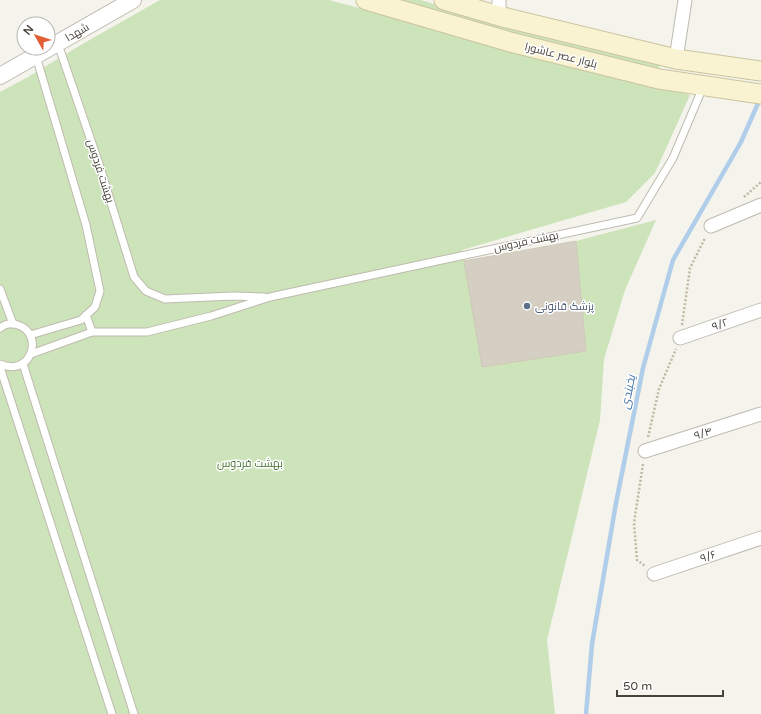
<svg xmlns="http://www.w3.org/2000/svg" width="761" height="714" font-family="'Varela Round',Cairo,sans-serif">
<rect width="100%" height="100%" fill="#f4f3ec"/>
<g fill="#cde3ba">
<path d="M160,0H329L690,95L655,173L626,202L462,250L483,367L586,351L576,241L656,220L625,290L604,359L600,420L547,640L555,714H0V92L28,77L79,46Z"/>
<path d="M387,0H421L515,29L660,65L657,71Z"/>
</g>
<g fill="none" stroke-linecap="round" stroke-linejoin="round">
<path stroke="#b0cde9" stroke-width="4.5" d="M586,714L592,644L616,503L643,368L673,260L741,142L760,99"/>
</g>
<path fill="#d5cfc3" stroke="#cfc8b7" d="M576,241L586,351L482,367L464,261Z"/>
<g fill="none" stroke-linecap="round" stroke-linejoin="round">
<defs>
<g id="service">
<path d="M58,44L99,164L134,277L146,291L165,299L233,296L264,297"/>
<path d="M0,289L13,324"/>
<path d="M86,315L92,332"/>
<path d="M0,328C5,324 12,323 18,325C45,334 31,378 0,364"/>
<path d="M30,335L81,320L95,307L100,291L86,225L36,56"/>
<path d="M31,354L92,332H147L211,316L270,297L637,218L673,158L703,87"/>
<path d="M23,364L134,714"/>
<path d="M0,367L112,714"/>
</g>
<g id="minor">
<path d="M499,0V16"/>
<path d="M676,59L685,0"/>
<path d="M711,226L761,205"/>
<path d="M680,338L761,310"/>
<path d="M645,451L761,414"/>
<path d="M654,574L761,538"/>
</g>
<path id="tertiary" d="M0,76L133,0"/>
<g id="secondary">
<path d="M366,0L510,42L659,79L761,94"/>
<path d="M444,0L499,16L676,59L761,71"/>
</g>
</defs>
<use href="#service" stroke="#bfbbb0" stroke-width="9"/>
<use href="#minor" stroke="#bfbbb0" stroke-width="15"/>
<use href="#tertiary" stroke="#bfbbb0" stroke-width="18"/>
<use href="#secondary" stroke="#cbc49f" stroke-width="21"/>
<g stroke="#bfb8a2" stroke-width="2.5" stroke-dasharray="2 2" stroke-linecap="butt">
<path d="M744,197L761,182"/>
<path d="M682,325L690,268L705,238"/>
<path d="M648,437L659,389L676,349"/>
<path d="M643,464L634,523L637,560L645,566"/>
</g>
<use href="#service" stroke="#fff" stroke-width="7"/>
<use href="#minor" stroke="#fff" stroke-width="13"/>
<use href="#tertiary" stroke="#fff" stroke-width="16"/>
<use href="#secondary" stroke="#f9f3d1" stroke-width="19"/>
</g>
<circle fill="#5c6f8a" stroke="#fff" stroke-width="1.5" cx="527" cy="306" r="4"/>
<g text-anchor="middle" stroke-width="3" stroke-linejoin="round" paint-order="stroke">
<g font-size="11" fill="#48443a" stroke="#fff">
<text transform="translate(77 32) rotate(-30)" y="4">شهدا</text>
<text transform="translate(561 55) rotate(14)" y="4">بلوار عصر عاشورا</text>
<text transform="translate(101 171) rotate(72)" y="4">بهشت فردوس</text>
<text transform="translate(526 241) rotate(-12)" y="4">بهشت فردوس</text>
<text transform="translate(720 324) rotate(-19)" y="4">۹/۲</text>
<text transform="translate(703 433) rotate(-17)" y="4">۹/۴</text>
<text transform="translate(708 556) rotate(-18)" y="4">۹/۶</text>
</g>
<g font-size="11" fill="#4e5e75" stroke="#fff" text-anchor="start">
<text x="535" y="310">پزشک قانونی</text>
</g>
<g font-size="11" fill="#467433" stroke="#fff">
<text x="250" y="467">بهشت فردوس</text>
</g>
<g font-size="12" font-style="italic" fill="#3f72a9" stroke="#fff">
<text transform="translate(628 392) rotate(-79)" y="4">یخبندی</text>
</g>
</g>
<g transform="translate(36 36) rotate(309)"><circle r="19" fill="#ffffff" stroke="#b6b4b0"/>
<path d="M0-3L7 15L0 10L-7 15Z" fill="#e25f35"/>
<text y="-6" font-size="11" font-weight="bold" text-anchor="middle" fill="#48443a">N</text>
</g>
<path d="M617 690v6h106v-6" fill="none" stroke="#48443a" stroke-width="2"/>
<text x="623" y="690" font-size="12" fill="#48443a" stroke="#ffffff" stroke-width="3" paint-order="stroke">50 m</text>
</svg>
